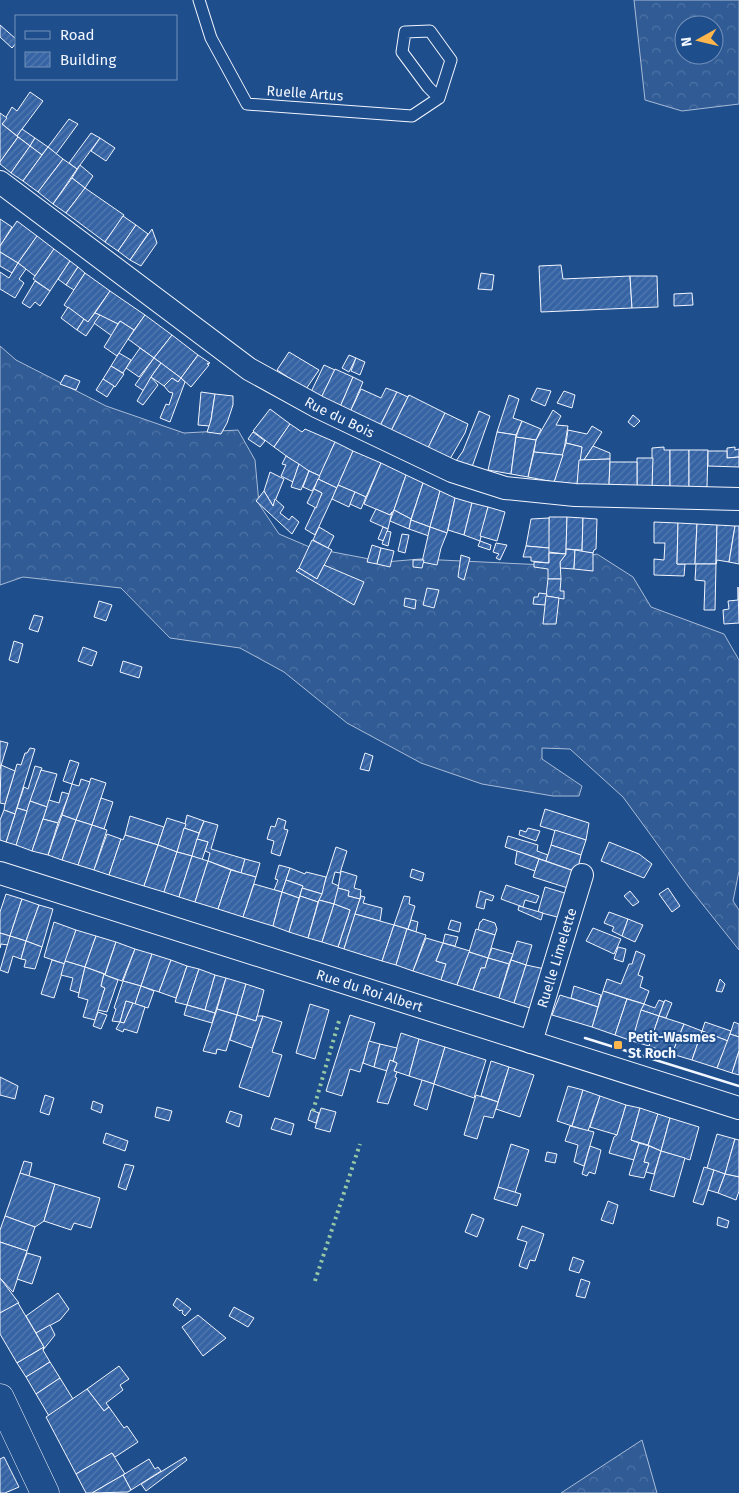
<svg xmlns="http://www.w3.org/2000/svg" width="739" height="1493" font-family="'Fira Sans',sans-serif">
<defs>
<pattern id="forest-crowns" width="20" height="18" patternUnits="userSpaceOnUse" patternTransform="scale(1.25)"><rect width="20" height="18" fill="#305b95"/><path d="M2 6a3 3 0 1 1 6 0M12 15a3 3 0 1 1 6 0" fill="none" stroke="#4e73a5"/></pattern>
<pattern id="building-hatch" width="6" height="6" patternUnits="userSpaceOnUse" patternTransform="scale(1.25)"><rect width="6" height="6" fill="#3563a3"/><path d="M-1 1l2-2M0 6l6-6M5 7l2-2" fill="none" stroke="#537ab1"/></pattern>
</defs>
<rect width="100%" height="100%" fill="#1f4e8c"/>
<g fill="url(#forest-crowns)" stroke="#a8bbd7" fill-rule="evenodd">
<path d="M634,0H739V104L682,111L645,100ZM684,25H714V55H684Z"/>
<path d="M0,346L16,360L106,406L184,433L238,430L255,460L259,504L279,534L312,548L385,562L420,559L545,565L597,554L633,577L651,607L724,634L739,660V871L733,901L739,910V950L688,886L623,797L570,749L542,748V759L582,786L579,796H553L482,784L421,763L347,723L284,672L240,648L170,638L121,588L23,577L0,585Z"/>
<path d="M642,1440L657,1493H561Z"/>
</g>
<g fill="url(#building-hatch)" stroke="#f2f6ff">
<path d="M0,25L16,39V43L12,48L0,37Z"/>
<path d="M30,92L43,101L17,136L2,124L12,107L17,111Z"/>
<path d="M0,113L7,118L2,124L18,137L0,162Z"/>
<path d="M69,119L78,124L56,154L48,147Z"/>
<path d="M22,129L35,138L30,146L17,136Z"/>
<path d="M91,133L100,138L77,169L69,163Z"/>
<path d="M18,137L30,146L11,173L0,164V162Z"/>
<path d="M35,138L48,147L42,155L30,146Z"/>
<path d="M100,138L115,148L106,161L91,151Z"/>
<path d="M30,146L42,155L23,181L11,173Z"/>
<path d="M48,147L63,159L38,192L23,181Z"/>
<path d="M63,159L77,169L53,204L38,192Z"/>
<path d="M80,165L93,176L85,188L72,178Z"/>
<path d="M72,178L85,188L66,213L53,204Z"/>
<path d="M85,188L124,215L105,242L66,213Z"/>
<path d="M123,216L136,225L118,251L105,242Z"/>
<path d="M0,219L12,227L0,246Z"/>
<path d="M17,221L37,236L18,263L0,252V246Z"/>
<path d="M136,225L148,234L130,260L118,251Z"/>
<path d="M152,229L157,243L141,266L130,260Z"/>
<path d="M37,236L54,249L35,276L18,263Z"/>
<path d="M54,249L70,261L50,291L33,279Z"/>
<path d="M0,252L18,263L12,273L0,266Z"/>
<path d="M70,261L78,267L66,285L58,279Z"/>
<path d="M18,263L26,269L19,279L24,283L15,298L0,289V272L9,278Z"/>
<path d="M561,265L563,279L630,276L632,308L541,312L539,266Z"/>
<path d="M78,267L85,273L74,290L66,285Z"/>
<path d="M85,273L110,291L88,322L64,305Z"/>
<path d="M481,273L494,275L492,290L478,289Z"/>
<path d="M630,276H657L658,307L632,308Z"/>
<path d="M35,281L50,291L40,306L35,302L30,308L22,303Z"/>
<path d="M110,291L145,315L134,330L120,321L118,324L95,313Z"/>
<path d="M692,293L693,305L674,306V294Z"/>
<path d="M68,307L84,319L77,330L61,318Z"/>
<path d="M95,313L100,315L86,336L77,330L84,319L88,322Z"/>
<path d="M100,315L118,324L112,336L94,323Z"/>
<path d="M145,315L172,335L154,358L128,339Z"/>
<path d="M120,321L134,330L117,356L104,347Z"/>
<path d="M172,335L198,355L181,378L154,358Z"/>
<path d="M140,348L154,358L139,377L126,368Z"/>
<path d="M289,352L319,370L306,389L277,370Z"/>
<path d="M119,353L131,360L123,373L111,366Z"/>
<path d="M198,355L210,363L207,364L209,365L191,387L181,378Z"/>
<path d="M349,355L356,358L349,372L342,368Z"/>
<path d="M154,358L161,363L151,377L144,391L135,385Z"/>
<path d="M356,358L365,362L360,375L351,371Z"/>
<path d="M161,363L181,378L178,382L172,378L164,386L151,377Z"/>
<path d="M324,365L335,370L321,398L311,392Z"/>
<path d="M111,366L124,374L115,387L103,379Z"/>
<path d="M335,369L353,377L340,407L321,398Z"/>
<path d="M65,375L80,381L76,390L60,384Z"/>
<path d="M151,377L158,385L143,405L137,401Z"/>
<path d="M353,377L363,382L350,412L340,407Z"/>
<path d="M172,378L178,382L181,378L185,382L170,422L160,418L166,404L169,405L173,393L169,392L164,386Z"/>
<path d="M103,379L114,386L107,397L96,390Z"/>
<path d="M386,388L397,392L380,426L350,412L361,389L381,398Z"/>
<path d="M537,388L551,391L545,406L531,400Z"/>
<path d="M564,391L575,395L572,408L557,403Z"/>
<path d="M201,392L215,394L210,426L198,425Z"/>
<path d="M397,392L408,397L409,395L391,431L380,426Z"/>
<path d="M215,394L233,396V405L227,423L221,434L207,432L211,420Z"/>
<path d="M409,395L445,413L428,448L391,431Z"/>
<path d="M509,395L519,399L513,418L522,421L516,435L497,432Z"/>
<path d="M270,409L290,424L274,447L253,431Z"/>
<path d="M553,410L561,416L556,425L568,426L563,455L534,452L536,440Z"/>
<path d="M479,411L490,416L472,467L456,461L463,451Z"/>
<path d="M445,413L468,424L465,433L450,459L428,448Z"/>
<path d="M633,415L640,421L634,427L628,422Z"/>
<path d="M522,421L541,429L536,440L516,437Z"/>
<path d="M290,424L302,432L305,429L335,442L320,476L303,468L274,447Z"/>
<path d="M592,426L602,432L584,460H579L582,447L566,443L568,430L587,434Z"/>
<path d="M253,432L265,441L260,447L248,439Z"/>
<path d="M497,432L516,435L511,474L488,470Z"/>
<path d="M516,437L536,440L528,477L511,474Z"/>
<path d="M335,442L353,451L337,488L318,479Z"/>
<path d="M566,443L582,447L577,485L554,482Z"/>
<path d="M593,446L610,453V459L584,460Z"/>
<path d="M664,447V450H670V487L652,486V448Z"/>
<path d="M735,447V450L739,449V457L727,458V448Z"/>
<path d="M670,450H689V488L670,487Z"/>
<path d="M689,450H708L707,487L689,488Z"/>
<path d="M353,451L381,463L366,497L338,485Z"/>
<path d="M708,451H727V458L739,457V467L708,466Z"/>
<path d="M534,452L563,455L554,482L528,477Z"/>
<path d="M286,456L299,464L293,482L281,476L286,465L282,464Z"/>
<path d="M637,458H653L652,486H637Z"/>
<path d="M610,459L609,485H577L579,460Z"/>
<path d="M610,462H637V486L609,485Z"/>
<path d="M381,463L406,475L394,510L390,515L364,504Z"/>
<path d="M299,464L309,471L301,490L291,487Z"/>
<path d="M309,471L320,476L312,491L303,487Z"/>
<path d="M270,472L284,479L273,506L264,491Z"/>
<path d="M406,475L423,483L411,519L394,510Z"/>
<path d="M318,479L337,488L315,535L305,529L322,493L314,489Z"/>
<path d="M423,483L440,491L430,527L411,520Z"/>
<path d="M338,485L355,492L349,507L332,499Z"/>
<path d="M314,489L322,493L316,508L307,503Z"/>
<path d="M264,491L273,506L275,499L284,507L280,513L289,520L292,516L299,522L292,534L256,501Z"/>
<path d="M440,491L455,498L447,533L430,527Z"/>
<path d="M355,492L366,497L361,509L350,504Z"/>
<path d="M455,498L472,503L464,535L448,530Z"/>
<path d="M472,503L488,507L480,541L464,535Z"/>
<path d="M488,507L505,512L497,541L480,536Z"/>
<path d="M376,509L390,515L392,512L388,529L370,521Z"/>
<path d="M394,510L411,519L409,529L390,521Z"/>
<path d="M549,517H567L566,554L548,552Z"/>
<path d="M567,517L583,518L582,550L566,549Z"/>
<path d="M549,518V548L526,546L531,519Z"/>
<path d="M583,518L597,519L596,549L594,550L593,553L582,552Z"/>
<path d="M411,520L430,527L429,536L409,529Z"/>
<path d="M654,522L678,523L677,564H685L684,576L654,575V559L664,560L665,543H654Z"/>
<path d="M678,523L697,524L695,564H677Z"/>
<path d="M697,524L717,525L716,564H695Z"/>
<path d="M717,525L735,526L729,562L717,560L716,564Z"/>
<path d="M735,526H739V564L729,562Z"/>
<path d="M319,527L334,536L328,548L313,540Z"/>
<path d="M383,527L388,529L384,541L378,539Z"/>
<path d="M430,527L447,533L441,548L437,565L422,562Z"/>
<path d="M387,531L391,532L388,546L382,544Z"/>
<path d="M402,534L409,535L405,553L398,551Z"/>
<path d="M312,540L332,550L317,579L299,568Z"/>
<path d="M480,541L491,545L490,550L478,546Z"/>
<path d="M496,543L507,545L500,560L496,558L499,554L493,552Z"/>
<path d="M372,545L381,548L377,564L367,562Z"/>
<path d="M526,546L549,548V563L531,561V557H523Z"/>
<path d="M381,548L394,551L390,567L377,564Z"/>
<path d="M566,549L575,550L574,569L560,568V562L566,554Z"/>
<path d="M575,550L593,553V571L574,569Z"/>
<path d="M549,553L566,554L560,562L561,579H548V569L534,567V562L549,563Z"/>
<path d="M461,555L470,558L464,580L458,577Z"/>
<path d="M413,560H424L422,568L413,567Z"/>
<path d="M696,564H716L715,610H704L705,581L695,580Z"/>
<path d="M324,565L364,582L354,605L296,571L299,568L317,579Z"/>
<path d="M548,579H561L560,591H564V599L546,596Z"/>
<path d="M738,587L739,623L724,624L723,610L729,609L728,601L738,600Z"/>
<path d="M427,588L439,590L434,608L423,605Z"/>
<path d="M539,593L547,594L545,605L533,604L534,597H538Z"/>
<path d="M546,596L559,598L556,624H543Z"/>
<path d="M405,598L416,600L415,609L404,606Z"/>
<path d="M99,601L112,605L106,621L94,617Z"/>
<path d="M34,615L43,617L38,632L29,629Z"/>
<path d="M14,641L23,644L18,663L9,660Z"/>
<path d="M83,647L97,652L92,666L78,661Z"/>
<path d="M123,661L142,667L139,678L120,672Z"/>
<path d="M0,741L8,743L0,769Z"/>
<path d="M30,748L35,749L15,814L4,810L5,804L17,764L21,765L25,753H27Z"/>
<path d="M365,753L373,756L369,771L360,769Z"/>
<path d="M70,760L79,763L72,784L63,781Z"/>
<path d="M1,765L15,771L5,804L0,803Z"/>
<path d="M35,766L42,768L27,811L17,808L24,787L28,789Z"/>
<path d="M41,770L57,774L47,807L30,801Z"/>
<path d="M91,778L106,783L92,825L76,820Z"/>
<path d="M81,779L90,782L76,820L62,815L72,784L79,786Z"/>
<path d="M62,792L69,794L58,823L43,819L49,800L59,803Z"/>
<path d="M101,798L113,802L104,829L92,825Z"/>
<path d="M30,801L47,807L32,851L16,845Z"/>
<path d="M17,808L27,811L16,845L6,842Z"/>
<path d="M545,809L589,823L586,840L540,826Z"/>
<path d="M4,810L15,814L6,842L0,840V820Z"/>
<path d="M62,815L76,820L62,860L48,855Z"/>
<path d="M187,815L204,821L199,833L184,828Z"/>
<path d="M130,816L164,827L158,845L125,835Z"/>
<path d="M167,818L186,824L177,852L158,845Z"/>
<path d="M278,818L286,821L284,829L288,830L280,856L271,853L274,841L267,839L271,826L275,827Z"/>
<path d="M43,819L58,823L48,855L32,851Z"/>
<path d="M76,820L92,825L78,865L62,860Z"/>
<path d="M204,821L218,825L211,849L245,859L241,873L208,861L210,853L205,851L208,842L197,839Z"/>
<path d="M92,825L107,830L94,870L78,865Z"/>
<path d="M184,828L199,833L192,856L177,852Z"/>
<path d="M528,828L540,831L536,841L519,835L520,830L526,832Z"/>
<path d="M555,830L586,840L581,855L551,845Z"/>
<path d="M107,834L121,839L109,875L94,870Z"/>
<path d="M125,835L158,845L144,886L109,875L121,839L123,840Z"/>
<path d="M508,836L538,845L537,851L548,855L546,861L505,847Z"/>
<path d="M197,839L208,842L202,860L192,856Z"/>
<path d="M609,842L639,854L652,864L644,878L601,861Z"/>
<path d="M158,845L177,852L164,892L144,886Z"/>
<path d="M551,845L581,855L577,872L546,861Z"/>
<path d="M336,847L347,851L340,873L335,872L332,883L339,886L334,904L319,900Z"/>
<path d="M517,851L539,859L535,871L515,864Z"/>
<path d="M177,852L192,856L179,897L164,892Z"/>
<path d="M192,856L208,861L195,902L179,897Z"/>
<path d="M245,859L260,863L256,877L241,873Z"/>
<path d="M539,859L577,872L571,889L533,877Z"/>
<path d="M208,861L231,870L218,909L195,902Z"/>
<path d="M279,865L290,868L282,892L274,890L278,880L275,879Z"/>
<path d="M290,868L305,874L306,872L326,877L322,894L302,888L303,886L286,880Z"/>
<path d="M412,869L424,873L422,881L410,877Z"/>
<path d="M231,870L256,877L243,917L218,909Z"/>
<path d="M341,871L357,876L354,888L361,890L360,899L348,896L349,891L338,888Z"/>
<path d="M286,880L303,886L299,898L282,892Z"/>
<path d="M254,884L282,892L273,926L243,917Z"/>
<path d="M506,885L539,896L536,903L525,900L523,907L501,899Z"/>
<path d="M545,887L568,894L561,918L538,912Z"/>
<path d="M302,888L322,894L318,902L300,896Z"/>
<path d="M338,888L349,891L348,896L360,899L344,949L338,947L350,910L334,904Z"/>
<path d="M668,888L680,906L672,912L659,894Z"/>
<path d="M480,891L494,896L492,901L486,899L484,909L476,907Z"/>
<path d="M630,891L639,902L633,906L624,896Z"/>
<path d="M282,892L299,898L289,932L273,926Z"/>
<path d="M6,894L22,899L10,936L0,933V912Z"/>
<path d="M300,896L318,902L308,938L289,932Z"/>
<path d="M361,896L365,897L363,903L382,908L380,921L355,914Z"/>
<path d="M404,896L410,897L409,904L415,906L408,929L394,925Z"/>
<path d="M22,899L39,905L26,941L10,936Z"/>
<path d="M319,900L334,904L322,942L308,938Z"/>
<path d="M334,904L350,910L338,947L322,942Z"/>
<path d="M39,905L53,909L42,947L26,941Z"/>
<path d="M519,906L543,913L541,920L518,910Z"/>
<path d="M609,912L628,919L622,936L612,931L614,927L604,923Z"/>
<path d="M355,914L394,925L382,961L344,949Z"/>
<path d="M483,919L495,923L497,929L495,935L478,930L480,922H481Z"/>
<path d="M628,919L643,925L635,942L622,936Z"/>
<path d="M411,920L418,922L416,932L408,929Z"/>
<path d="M451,920L461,923L459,932L448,929Z"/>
<path d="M54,922L76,930L65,964L44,957Z"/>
<path d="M394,925L407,929L396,965L382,961Z"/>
<path d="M593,928L621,939L614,954L586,941Z"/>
<path d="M407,929L426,935L413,971L396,965Z"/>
<path d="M476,929L495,935L488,958L469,952Z"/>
<path d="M76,930L96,936L85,967L65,961Z"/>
<path d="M0,933L10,936L8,945L1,944L0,948Z"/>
<path d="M445,934L458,937L455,946L443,943Z"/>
<path d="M10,936L26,941L21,959L13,956L8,973L0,970Z"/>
<path d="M96,936L116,942L105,974L85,967Z"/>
<path d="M426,938L443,943L436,961L446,964L441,980L413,971Z"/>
<path d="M26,941L42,947L35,969L24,967L26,960L21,959Z"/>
<path d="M517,941L532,945L526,965L511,960Z"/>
<path d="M116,942L135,949L122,981L105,975Z"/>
<path d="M443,943L470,951L457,985L441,980L446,964L436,961Z"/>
<path d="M618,947L626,949L623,962L614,959Z"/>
<path d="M492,948L513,954L509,964L488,958Z"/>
<path d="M135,949L152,954L141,986L123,981Z"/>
<path d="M636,951L645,955L638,975L643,977L640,987L649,991L644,1004L603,991L607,979L621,984L629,964H632Z"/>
<path d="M469,952L488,958L485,968H481L473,990L457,985Z"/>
<path d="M152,954L171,960L159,992L141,986Z"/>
<path d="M488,958L509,964L499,998L473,990L481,968H485Z"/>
<path d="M52,960L65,964L54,998L41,994Z"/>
<path d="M171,960L187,966L176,998L159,992Z"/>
<path d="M511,960L526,965L514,1003L499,998Z"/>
<path d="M65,961L85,967L79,993L70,990L73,978L61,975Z"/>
<path d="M526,965L545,969L530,1008L514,1003Z"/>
<path d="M187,966L199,969L187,1005L175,1002Z"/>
<path d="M85,967L104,974L101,986L105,988L95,1020L83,1017L88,1000L78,997Z"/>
<path d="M199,969L215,975L205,1010L187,1005Z"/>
<path d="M104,974L105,975L118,980L107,1012L98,1010L105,988L101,986Z"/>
<path d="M215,975L226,978L215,1013L205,1010Z"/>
<path d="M226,978L246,984L237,1015L217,1009Z"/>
<path d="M720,979L725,984L722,992L716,991Z"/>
<path d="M123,981L141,986L135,1004L126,1001L120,1022L112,1021L116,1009L114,1008Z"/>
<path d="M246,984L264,990L256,1021L237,1015Z"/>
<path d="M141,986L154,991L148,1008L135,1004Z"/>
<path d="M574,986L601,995L598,1007L571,998Z"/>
<path d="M603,991L627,999L615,1035L592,1027Z"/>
<path d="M560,995L598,1007L592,1027L552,1015Z"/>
<path d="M627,999L644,1004L632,1041L615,1035Z"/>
<path d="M659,1000L664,1002L659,1016L641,1010L644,1004L655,1008Z"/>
<path d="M665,1000L672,1003L666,1018L659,1016Z"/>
<path d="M126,1001L133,1003L124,1023L120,1022Z"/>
<path d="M133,1003L145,1007L137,1033L124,1029L123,1032L116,1029L120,1022L124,1023Z"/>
<path d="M310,1004L329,1010L315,1059L296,1053Z"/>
<path d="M187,1005L215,1013L212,1023L184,1015Z"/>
<path d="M217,1009L237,1015L226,1051L217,1049L216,1054L203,1051Z"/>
<path d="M641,1010L659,1016L649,1046L632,1041Z"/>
<path d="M98,1012L107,1015L101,1029L93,1026Z"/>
<path d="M237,1015L256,1021L257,1016H263L252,1048L230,1040Z"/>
<path d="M350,1015L375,1023L360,1072L350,1069L342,1096L326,1091Z"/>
<path d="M263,1016L282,1022L272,1052L282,1055L269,1097L239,1087Z"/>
<path d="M659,1016L684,1024L672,1054L649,1046Z"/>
<path d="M705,1022L731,1031L728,1041L702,1031Z"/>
<path d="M734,1022L739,1024V1037L730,1034Z"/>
<path d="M684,1024L702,1031L692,1060L672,1054Z"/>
<path d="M702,1031L728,1041L717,1068L692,1060Z"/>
<path d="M401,1033L419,1039L409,1076L394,1071L397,1063L393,1061Z"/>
<path d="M730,1034L739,1037V1051L732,1073L717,1068Z"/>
<path d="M419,1039L445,1047L434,1084L409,1076Z"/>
<path d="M369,1041L380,1044L374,1067L363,1063Z"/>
<path d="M380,1044L397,1048L393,1061L390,1060L387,1071L374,1067Z"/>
<path d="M445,1047L486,1060L474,1098L434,1084Z"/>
<path d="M739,1051V1075L732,1073Z"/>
<path d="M390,1060L397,1063L394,1071L397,1072L395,1077L397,1078L388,1104L377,1102Z"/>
<path d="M491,1061L509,1067L498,1102L481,1096Z"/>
<path d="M509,1067L534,1075L520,1117L496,1109Z"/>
<path d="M0,1077L18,1086L15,1099L0,1095Z"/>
<path d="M422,1080L434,1084L427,1110L414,1105Z"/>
<path d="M568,1086L583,1090L572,1126L557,1121Z"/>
<path d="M583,1090L600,1096L588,1131L572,1126Z"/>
<path d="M45,1095L54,1098L49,1115L40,1112Z"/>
<path d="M476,1095L498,1102L493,1118L484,1116L477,1139L464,1135Z"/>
<path d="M600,1096L626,1105L617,1135L590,1127Z"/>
<path d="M93,1101L103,1105L101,1113L91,1109Z"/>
<path d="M626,1105L640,1108L631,1140L639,1143L634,1160L609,1153L614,1137L617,1135Z"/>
<path d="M157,1107L172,1111L169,1121L155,1117Z"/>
<path d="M321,1108L336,1112L330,1132L315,1128Z"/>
<path d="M640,1108L658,1114L648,1145L631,1140Z"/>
<path d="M311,1110L319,1113L316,1123L308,1120Z"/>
<path d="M230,1111L242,1115L239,1127L226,1122Z"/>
<path d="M658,1114L670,1118L661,1151L648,1145Z"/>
<path d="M275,1118L294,1124L291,1135L271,1129Z"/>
<path d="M670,1118L699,1127L690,1160L661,1151Z"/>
<path d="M570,1126L594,1132L584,1166L574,1162L578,1145L565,1141Z"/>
<path d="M106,1133L128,1141L125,1151L103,1143Z"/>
<path d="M717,1134L735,1139L725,1174L707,1168Z"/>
<path d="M735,1139L739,1140V1177L725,1174Z"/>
<path d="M639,1143L649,1146L644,1162L649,1163L644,1178L629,1175Z"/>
<path d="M511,1144L529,1150L515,1193L498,1187Z"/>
<path d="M590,1146L601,1150L595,1174L589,1172L587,1176L582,1174Z"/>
<path d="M649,1146L661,1151L654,1174L646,1172L649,1163L644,1162Z"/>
<path d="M661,1151L685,1158L674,1197L650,1190Z"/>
<path d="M547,1152L557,1154L555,1163L545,1161Z"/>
<path d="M24,1161L32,1163L29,1176L20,1173Z"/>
<path d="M125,1164L134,1166L126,1190L118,1187Z"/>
<path d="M704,1167L714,1170L703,1205L693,1202Z"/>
<path d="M714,1170L725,1174L718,1193L708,1190Z"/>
<path d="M20,1173L55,1184L44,1221L35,1227L5,1216Z"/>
<path d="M725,1174L739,1177V1191L736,1200L718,1193Z"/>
<path d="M55,1184L100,1198L91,1228L74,1223L71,1230L44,1221Z"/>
<path d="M498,1187L521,1194L517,1206L494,1199Z"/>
<path d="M608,1201L618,1205L613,1224L601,1220Z"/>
<path d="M472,1214L484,1219L477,1237L465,1232Z"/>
<path d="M5,1216L35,1227L27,1251L0,1242V1230Z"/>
<path d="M718,1217L729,1221L727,1228L717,1225Z"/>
<path d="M522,1226L544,1234L535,1261L530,1260L527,1269L519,1266L527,1242L517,1239Z"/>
<path d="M0,1242L27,1251L13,1292L0,1278Z"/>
<path d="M27,1253L41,1257L32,1284L17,1279Z"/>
<path d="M573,1257L584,1261L579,1273L569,1270Z"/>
<path d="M0,1278L19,1303L0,1313Z"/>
<path d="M581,1279L590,1282L585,1298L576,1296Z"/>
<path d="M58,1293L69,1309L60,1320L36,1333L26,1316Z"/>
<path d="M177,1298L191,1309L185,1316L182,1313L183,1311L181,1310L180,1311L173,1305Z"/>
<path d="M18,1303L44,1347L17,1363L0,1334V1313Z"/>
<path d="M234,1307L254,1318L248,1327L229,1316Z"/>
<path d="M198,1315L226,1338L203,1356L182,1327Z"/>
<path d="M50,1325L55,1335L43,1350L44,1347L36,1333Z"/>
<path d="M44,1347L43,1350L50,1362L26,1377L17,1363Z"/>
<path d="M50,1362L60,1378L36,1394L26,1377Z"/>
<path d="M119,1366L129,1379L120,1385L123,1390L106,1403L109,1407L104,1411L87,1389Z"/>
<path d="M60,1378L73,1399L49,1416L36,1394Z"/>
<path d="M87,1389L104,1411L109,1407L124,1428L127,1426L138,1442L115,1457L112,1453L76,1474L46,1417Z"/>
<path d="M112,1453L125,1474L92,1493H86L76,1474Z"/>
<path d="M4,1457L19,1487L5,1493H0V1459Z"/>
<path d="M185,1457L187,1460L146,1491L141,1484Z"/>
<path d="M149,1459L155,1469L158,1467L161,1471L131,1490L123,1475Z"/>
<path d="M123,1475L131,1490L128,1492L92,1493Z"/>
</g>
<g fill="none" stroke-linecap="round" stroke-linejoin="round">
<defs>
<path id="service" d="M199,0L211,38L247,104L412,116L439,98L451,60L430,31L405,32L402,52L428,87L439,98"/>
<g id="minor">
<path id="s1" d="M0,182L249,369L318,407L452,471L505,488L575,495L739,499"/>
<path id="s2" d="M0,873L739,1108"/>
<path id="s3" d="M531,1042L582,875"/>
</g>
<path id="tertiary" d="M0,1398L45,1493"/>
</defs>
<use href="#service" stroke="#f2f6ff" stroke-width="13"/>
<use href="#minor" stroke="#f2f6ff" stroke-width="24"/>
<use href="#tertiary" stroke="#f2f6ff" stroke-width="29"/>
<use href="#service" stroke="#1f4e8c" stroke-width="11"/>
<use href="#minor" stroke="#1f4e8c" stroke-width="22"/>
<use href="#tertiary" stroke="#1f4e8c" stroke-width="28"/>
<g stroke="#97c8a6" stroke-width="4" stroke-dasharray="2.5 4" stroke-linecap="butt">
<path d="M313,1111L339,1021"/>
<path d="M315,1281L360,1144"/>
</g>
<path stroke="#f2f6ff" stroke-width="2.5" d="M585,1038L739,1086"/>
</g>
<rect fill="#ffb74d" stroke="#1f4e8c" stroke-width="2" x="613" y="1040" width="10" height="10" rx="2.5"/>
<g text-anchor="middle" stroke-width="4" stroke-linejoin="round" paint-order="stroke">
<g font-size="14" fill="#f2f6ff" stroke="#1f4e8c">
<text transform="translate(305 93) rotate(4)" y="5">Ruelle Artus</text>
<text dy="5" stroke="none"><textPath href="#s1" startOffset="414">Rue du Bois</textPath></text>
<text dy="5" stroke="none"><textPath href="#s3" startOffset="88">Ruelle Limelette</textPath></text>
<text dy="5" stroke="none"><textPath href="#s2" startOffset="388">Rue du Roi Albert</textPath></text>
</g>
<g font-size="14" font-weight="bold" fill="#f2f6ff" stroke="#1f4e8c" text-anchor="start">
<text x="628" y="1042">Petit-Wasmes<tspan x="628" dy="16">St Roch</tspan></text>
</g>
</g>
<rect x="15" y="15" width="162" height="65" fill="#1f4e8c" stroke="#7391ba"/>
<rect x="25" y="31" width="25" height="8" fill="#1f4e8c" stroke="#7391ba"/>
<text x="60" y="40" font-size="15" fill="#f2f6ff">Road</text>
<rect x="25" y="52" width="25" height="15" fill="url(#building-hatch)" stroke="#7391ba"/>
<text x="60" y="65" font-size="15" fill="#f2f6ff">Building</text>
<g transform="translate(699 40) rotate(262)"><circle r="24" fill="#1f4e8c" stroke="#7391ba"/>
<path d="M0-4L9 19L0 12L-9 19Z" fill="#ffb74d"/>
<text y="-8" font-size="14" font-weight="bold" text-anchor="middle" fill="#f2f6ff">N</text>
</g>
</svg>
